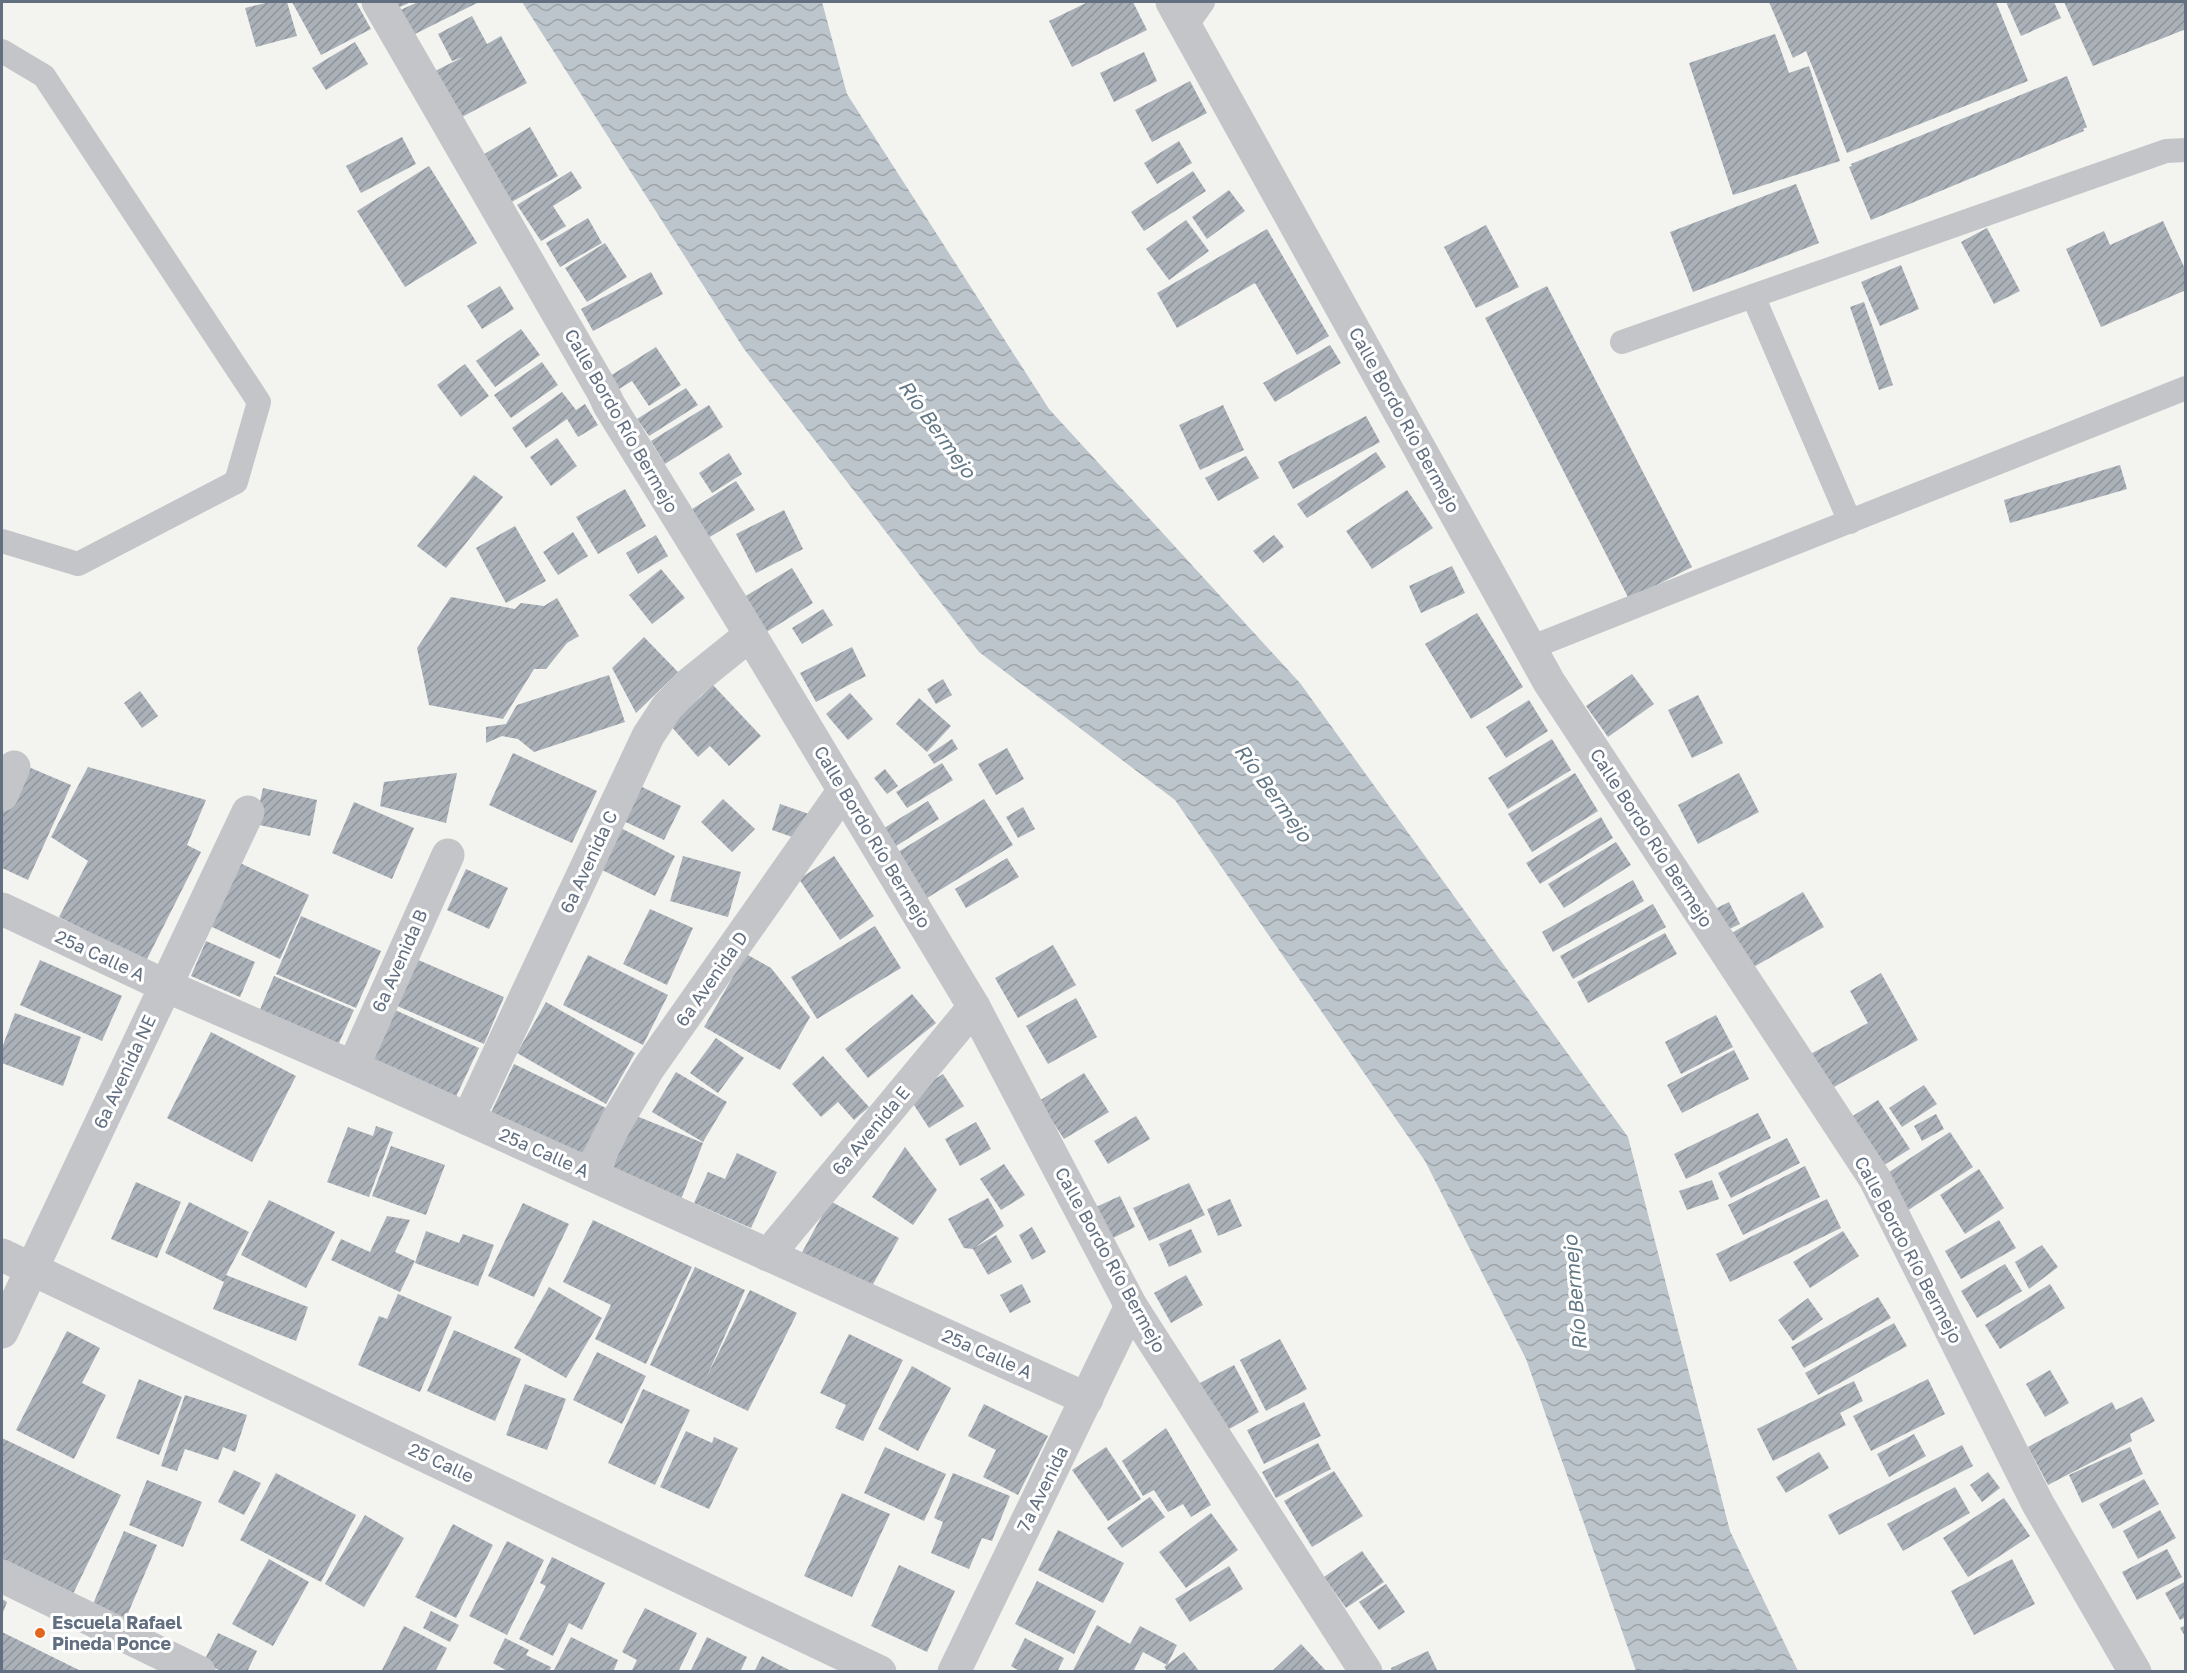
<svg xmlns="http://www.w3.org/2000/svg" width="2187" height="1673" font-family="'Golos Text',sans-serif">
<defs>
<pattern id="water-waves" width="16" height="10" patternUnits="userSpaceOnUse" patternTransform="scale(1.5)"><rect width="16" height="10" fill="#bcc5cb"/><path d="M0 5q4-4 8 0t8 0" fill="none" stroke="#9ca4aa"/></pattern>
<pattern id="building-hatch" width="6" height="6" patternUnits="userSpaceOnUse" patternTransform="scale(1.5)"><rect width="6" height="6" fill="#abb1b8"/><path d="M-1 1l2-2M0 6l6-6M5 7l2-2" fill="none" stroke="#8f949b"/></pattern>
</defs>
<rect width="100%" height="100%" fill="#f3f4ef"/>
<path fill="url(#water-waves)" d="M522,2H822L847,94L1049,409L1300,683L1628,1137L1730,1531L1798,1671H1636L1526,1359L1425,1161L1175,800L979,652L744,349Z"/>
<g fill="url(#building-hatch)">
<path d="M270,2H287L297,36L256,47L245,8Z"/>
<path d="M292,2H356L371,29L321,55Z"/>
<path d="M394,2H411L398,8Z"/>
<path d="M418,2H479L411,36L398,11Z"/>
<path d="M1088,2H1133L1147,30L1072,67L1049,21Z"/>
<path d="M1769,2H1996L2028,81L1847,153L1806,51L1793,58Z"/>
<path d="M2006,2H2054L2061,18L2021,36Z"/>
<path d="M2064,2H2186V29L2093,66Z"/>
<path d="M472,16L487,44L501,36L527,83L458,119L433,72L463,57L452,61L438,34Z"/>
<path d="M1775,34L1789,73L1809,66L1840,161L1733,195L1689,63Z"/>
<path d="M355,42L368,64L326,90L312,68Z"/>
<path d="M1144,52L1157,81L1114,102L1100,73Z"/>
<path d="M2067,76L2087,127L2083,129L2084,131L1871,220L1849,167L1852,166L1851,164Z"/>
<path d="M1190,81L1207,113L1152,142L1135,110Z"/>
<path d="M530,127L558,176L508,204L481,156Z"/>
<path d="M402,137L416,164L361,193L346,166Z"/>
<path d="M1179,141L1192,163L1157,184L1144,163Z"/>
<path d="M429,166L477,243L405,287L357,211Z"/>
<path d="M571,171L582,188L553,206L566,226L541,241L517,205Z"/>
<path d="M1193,171L1206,191L1144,231L1131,212Z"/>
<path d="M1796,184L1819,243L1693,292L1670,232Z"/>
<path d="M1229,190L1245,211L1207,239L1192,217Z"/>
<path d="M588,218L602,243L560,267L546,243Z"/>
<path d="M1186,220L1209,251L1169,280L1146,249Z"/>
<path d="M2163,221L2186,271V290L2101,327L2066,249L2104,231L2110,245Z"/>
<path d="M1486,225L1519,287L1476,308L1444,247Z"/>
<path d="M1987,228L2020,291L1994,304L1961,242Z"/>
<path d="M1267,229L1329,336L1297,355L1255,283L1177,328L1157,293Z"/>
<path d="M605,243L627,277L587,302L565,268Z"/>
<path d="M1901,265L1919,309L1880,326L1861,282Z"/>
<path d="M651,272L663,294L593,331L581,309Z"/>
<path d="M500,286L514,309L482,329L467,306Z"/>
<path d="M1547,286L1692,567L1629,599L1485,318Z"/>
<path d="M1864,302L1893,385L1879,390L1850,307Z"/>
<path d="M521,329L540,355L495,387L476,361Z"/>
<path d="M1330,345L1341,363L1275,402L1263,383Z"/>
<path d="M656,347L681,385L649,406L632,381L619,389L610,376Z"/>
<path d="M542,362L558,385L511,418L494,395Z"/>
<path d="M465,364L489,396L461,417L437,385Z"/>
<path d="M686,388L698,405L649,436L637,419Z"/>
<path d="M562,392L576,410L585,404L598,425L578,437L567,419L526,448L512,428Z"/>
<path d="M709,405L723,427L665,464L651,441Z"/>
<path d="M1223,405L1244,450L1200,470L1179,425Z"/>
<path d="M1366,416L1380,442L1293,489L1278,462Z"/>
<path d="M557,438L577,466L551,486L530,457Z"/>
<path d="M1376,452L1386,467L1307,518L1297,504Z"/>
<path d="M729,453L742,474L712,493L699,473Z"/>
<path d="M1246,456L1259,478L1218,501L1205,478Z"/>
<path d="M2120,465L2127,489L2010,523L2004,500Z"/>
<path d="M474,475L503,497L446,568L417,546Z"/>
<path d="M736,481L755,510L703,541L686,513Z"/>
<path d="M625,489L646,526L598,554L576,517Z"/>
<path d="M1407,490L1433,528L1372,569L1346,531Z"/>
<path d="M784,510L803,549L756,573L736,534Z"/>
<path d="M515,526L546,581L506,603L476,548Z"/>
<path d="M573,532L588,556L558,575L543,552Z"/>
<path d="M656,535L668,556L638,574L626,553Z"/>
<path d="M1274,535L1284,547L1263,563L1253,551Z"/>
<path d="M1452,566L1465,593L1421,613L1409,586Z"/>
<path d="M792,568L813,603L760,636L739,600Z"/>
<path d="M661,569L685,598L652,624L629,595Z"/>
<path d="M451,597L515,609L521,603L544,606L557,598L579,636L567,643L546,669H534L503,719L429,705L417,648Z"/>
<path d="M823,609L833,625L802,644L792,628Z"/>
<path d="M1477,613L1523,687L1471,719L1425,644Z"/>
<path d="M644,637L678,672L636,713L612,668Z"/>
<path d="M852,647L866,676L816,702L800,673Z"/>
<path d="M1632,674L1654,704L1608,737L1586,706Z"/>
<path d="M609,675L625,722L534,752L518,739L502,736L486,743V727L506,724L517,705Z"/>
<path d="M943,679L952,695L936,704L927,689Z"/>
<path d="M713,685L761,736L729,766L710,746L698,757L670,725Z"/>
<path d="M140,691L158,716L142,728L124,703Z"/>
<path d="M850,693L873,719L848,740L826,714Z"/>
<path d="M1698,695L1723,743L1692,758L1668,710Z"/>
<path d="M919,698L951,726L927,752L896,724Z"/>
<path d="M1529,700L1548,731L1506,758L1486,727Z"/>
<path d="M952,739L958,749L934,764L928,755Z"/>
<path d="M1552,739L1571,770L1508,809L1488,778Z"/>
<path d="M1007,748L1024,779L996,795L978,764Z"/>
<path d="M513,753L597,791L572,843L489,805Z"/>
<path d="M19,763L71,785L28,880L2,868V802Z"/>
<path d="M942,763L953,780L907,808L896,792Z"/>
<path d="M88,767L206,800L187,845L201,852L146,961L59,917L88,861L51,837Z"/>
<path d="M885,769L898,786L887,794L874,778Z"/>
<path d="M457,773L446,823L380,806L384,782Z"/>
<path d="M1575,773L1598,811L1532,852L1508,814Z"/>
<path d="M1739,773L1759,812L1698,844L1678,805Z"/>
<path d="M632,782L681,806L664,840L615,817Z"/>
<path d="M263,788L317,800L310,836L255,824Z"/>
<path d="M723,799L755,829L732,852L701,822Z"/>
<path d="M984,799L1013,845L927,898L898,852Z"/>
<path d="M928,801L939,819L893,848L881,830Z"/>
<path d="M354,802L414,828L392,879L332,853Z"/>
<path d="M780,804L809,814L801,840L772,830Z"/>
<path d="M1023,807L1035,829L1018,838L1006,817Z"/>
<path d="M1601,817L1613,838L1540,884L1526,863Z"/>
<path d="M617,826L675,856L655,896L596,867Z"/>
<path d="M1616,842L1631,865L1564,908L1548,884Z"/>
<path d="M683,856L741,872L728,917L670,901Z"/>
<path d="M834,856L874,916L840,940L799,879Z"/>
<path d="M1007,858L1019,877L966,908L955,889Z"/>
<path d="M240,863L309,895L280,959L210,926Z"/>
<path d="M466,869L508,888L489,929L447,910Z"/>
<path d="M1633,880L1644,901L1553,952L1542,932Z"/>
<path d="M1803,892L1824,927L1743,973L1723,938Z"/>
<path d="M1729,902L1740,924L1723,932L1711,911Z"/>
<path d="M1653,904L1666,927L1573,979L1560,956Z"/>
<path d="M650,909L693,928L667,985L623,964Z"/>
<path d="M301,916L381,951L356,1008L276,974Z"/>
<path d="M875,926L901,968L817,1019L791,977Z"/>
<path d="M1665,933L1677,954L1588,1003L1577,982Z"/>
<path d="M206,941L255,962L240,997L191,976Z"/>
<path d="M1053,945L1076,985L1018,1018L995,978Z"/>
<path d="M746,954L771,968L810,1017L780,1070L704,1027Z"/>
<path d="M588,955L668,995L643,1045L563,1005Z"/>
<path d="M416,959L504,997L484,1044L395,1005Z"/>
<path d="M40,960L122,996L102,1041L20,1005Z"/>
<path d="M1881,973L1918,1040L1825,1092L1805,1057L1868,1023L1850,991Z"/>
<path d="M274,976L354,1010L338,1045L259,1012Z"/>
<path d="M912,994L936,1023L868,1078L845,1049Z"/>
<path d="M1076,998L1097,1037L1048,1064L1026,1026Z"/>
<path d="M546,1002L635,1053L606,1104L517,1053Z"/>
<path d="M393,1009L479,1048L454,1101L368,1062Z"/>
<path d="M15,1013L81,1037L63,1086L2,1063V1048Z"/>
<path d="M1716,1015L1733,1047L1681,1074L1665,1042Z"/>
<path d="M211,1032L296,1076L252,1162L167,1118Z"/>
<path d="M716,1038L744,1058L718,1093L690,1073Z"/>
<path d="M1734,1050L1749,1079L1682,1113L1667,1085Z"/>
<path d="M823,1056L869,1107L854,1120L838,1102L821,1117L792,1084Z"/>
<path d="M514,1064L608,1109L582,1162L488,1119Z"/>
<path d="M676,1072L727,1102L703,1142L652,1112Z"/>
<path d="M1084,1073L1109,1112L1064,1139L1039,1101Z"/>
<path d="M943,1074L964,1106L929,1128L908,1096Z"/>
<path d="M1924,1085L1937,1104L1902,1127L1889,1108Z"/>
<path d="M1878,1100L1910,1149L1876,1170L1845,1121Z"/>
<path d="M1758,1113L1771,1138L1686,1179L1674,1154Z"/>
<path d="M1936,1114L1944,1129L1922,1141L1914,1126Z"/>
<path d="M634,1115L703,1143L680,1202L610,1174Z"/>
<path d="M1136,1116L1150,1139L1108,1164L1094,1141Z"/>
<path d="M976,1122L991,1149L960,1166L945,1139Z"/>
<path d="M376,1126L393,1132L369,1197L327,1182L348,1127L373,1136Z"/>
<path d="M1950,1132L1973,1167L1904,1213L1880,1178Z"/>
<path d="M1787,1138L1800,1163L1731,1198L1718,1173Z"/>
<path d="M391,1146L445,1165L426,1215L372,1196Z"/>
<path d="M905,1147L937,1190L913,1225L872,1197Z"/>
<path d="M737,1153L777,1172L751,1228L694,1203L708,1172L725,1179Z"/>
<path d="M1004,1164L1025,1195L1001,1210L980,1179Z"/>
<path d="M1805,1166L1820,1197L1743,1235L1728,1205Z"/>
<path d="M1979,1169L2004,1208L1965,1234L1940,1195Z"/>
<path d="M1712,1180L1719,1199L1687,1210L1679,1191Z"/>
<path d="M136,1182L181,1202L157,1258L111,1239Z"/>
<path d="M1189,1183L1205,1215L1149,1241L1133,1208Z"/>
<path d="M1120,1196L1135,1227L1111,1239L1096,1207Z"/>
<path d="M988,1198L1004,1226L974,1248L996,1235L1012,1262L988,1275L973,1249L964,1248L948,1219Z"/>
<path d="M1230,1199L1242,1226L1218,1236L1207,1209Z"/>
<path d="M1827,1199L1841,1228L1730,1282L1716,1254Z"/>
<path d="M269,1200L335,1232L306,1288L241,1255Z"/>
<path d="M830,1201L899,1238L868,1293L800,1256Z"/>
<path d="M189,1202L249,1232L226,1275L308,1307L296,1341L213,1309L224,1282L165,1253Z"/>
<path d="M523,1203L569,1224L534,1297L488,1276Z"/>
<path d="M387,1216L410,1220L395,1252L415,1261L400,1292L331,1260L341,1239L370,1252Z"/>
<path d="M593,1220L692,1267L646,1364L595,1339L611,1305L563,1282Z"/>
<path d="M1999,1220L2016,1248L1961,1279L1945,1251Z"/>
<path d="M1032,1227L1046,1252L1032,1260L1019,1235Z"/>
<path d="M1191,1229L1202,1252L1169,1267L1159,1244Z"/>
<path d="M426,1231L459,1243L463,1234L494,1245L478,1286L415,1263Z"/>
<path d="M1843,1231L1859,1256L1810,1288L1793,1262Z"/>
<path d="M2042,1245L2058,1267L2029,1289L2015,1262Z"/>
<path d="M2005,1264L2022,1291L1977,1318L1961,1291Z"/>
<path d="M695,1267L745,1290L707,1376L750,1290L797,1313L748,1411L650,1365Z"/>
<path d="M1186,1275L1203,1305L1171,1323L1154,1293Z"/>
<path d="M1022,1284L1031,1302L1010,1313L1000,1295Z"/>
<path d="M2050,1284L2065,1308L2000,1349L1985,1325Z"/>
<path d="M549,1287L602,1318L566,1378L514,1348Z"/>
<path d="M398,1294L452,1317L420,1392L358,1365L379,1316L387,1319Z"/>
<path d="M1878,1297L1891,1318L1804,1368L1791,1347Z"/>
<path d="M1808,1298L1823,1319L1793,1341L1778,1320Z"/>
<path d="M1894,1323L1907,1346L1818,1395L1805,1373Z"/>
<path d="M454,1330L521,1359L495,1421L427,1391Z"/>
<path d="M67,1331L100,1348L82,1383L106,1395L74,1459L16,1430Z"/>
<path d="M849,1334L903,1360L863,1441L835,1428L846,1405L820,1393Z"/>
<path d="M1280,1339L1307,1389L1266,1411L1240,1360Z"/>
<path d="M597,1352L646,1376L622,1424L573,1400Z"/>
<path d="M1234,1365L1259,1412L1224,1432L1198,1384Z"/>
<path d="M912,1366L951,1388L918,1451L878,1429Z"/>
<path d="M2050,1370L2069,1403L2045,1417L2026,1384Z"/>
<path d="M139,1379L182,1397L159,1455L116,1438Z"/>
<path d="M1928,1379L1945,1414L1871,1451L1853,1416Z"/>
<path d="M1854,1381L1863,1401L1840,1413L1846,1425L1773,1461L1757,1429Z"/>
<path d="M525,1384L566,1399L547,1450L506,1435Z"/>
<path d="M643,1389L690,1410L655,1485L608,1463Z"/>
<path d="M185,1395L247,1415L235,1452L223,1447L218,1460L185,1449L177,1471L161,1466Z"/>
<path d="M2142,1397L2155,1421L2130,1434L2132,1441L2048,1485L2028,1447L2112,1402L2116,1410Z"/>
<path d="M1304,1402L1321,1436L1264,1464L1247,1430Z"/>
<path d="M984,1404L1048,1436L1018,1495L983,1477L996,1450L968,1436Z"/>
<path d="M1166,1428L1211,1505L1191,1517L1183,1504L1168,1512L1154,1490L1143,1496L1122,1461Z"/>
<path d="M686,1431L712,1443L714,1437L738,1448L709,1509L660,1487Z"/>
<path d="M1914,1434L1926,1456L1889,1477L1877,1454Z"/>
<path d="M2,1438L121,1495L72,1596L2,1562Z"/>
<path d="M1318,1443L1331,1469L1276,1498L1262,1472Z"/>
<path d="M1962,1445L1973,1466L1839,1535L1828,1515Z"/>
<path d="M885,1447L946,1474L924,1521L864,1493Z"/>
<path d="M1106,1447L1141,1499L1108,1521L1072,1470Z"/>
<path d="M2130,1447L2143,1474L2082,1503L2069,1475Z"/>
<path d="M1819,1452L1829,1468L1786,1493L1776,1477Z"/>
<path d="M234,1470L261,1483L244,1515L218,1502Z"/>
<path d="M1334,1471L1363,1516L1312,1547L1284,1501Z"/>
<path d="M1988,1472L2000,1488L1982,1502L1970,1485Z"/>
<path d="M276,1473L356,1515L321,1582L240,1540Z"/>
<path d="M953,1473L1010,1496L992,1541L982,1538L969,1569L931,1553L943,1522L934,1518Z"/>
<path d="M2144,1479L2159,1504L2113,1529L2099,1504Z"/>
<path d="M147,1480L202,1502L183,1547L129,1525Z"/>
<path d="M1955,1487L1970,1513L1903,1551L1887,1524Z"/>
<path d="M842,1493L890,1514L852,1597L804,1576Z"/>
<path d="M1150,1497L1165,1517L1122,1548L1107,1528Z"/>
<path d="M2004,1498L2030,1536L1968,1577L1943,1538Z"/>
<path d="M2160,1510L2176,1538L2138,1559L2123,1531Z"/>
<path d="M1211,1513L1238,1550L1186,1588L1159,1552Z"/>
<path d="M365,1515L404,1538L364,1607L325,1584Z"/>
<path d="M453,1524L493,1545L456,1618L415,1597Z"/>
<path d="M1058,1530L1124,1563L1103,1603L1038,1570Z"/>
<path d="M124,1531L157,1545L126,1618L93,1604Z"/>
<path d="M507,1541L544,1560L507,1635L469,1616Z"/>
<path d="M2167,1549L2182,1577L2137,1600L2122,1572Z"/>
<path d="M1362,1551L1384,1582L1346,1608L1324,1577Z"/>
<path d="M552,1557L605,1583L582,1630L569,1623L553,1656L519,1639L546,1586L540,1583Z"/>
<path d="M269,1559L309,1582L273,1646L232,1624Z"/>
<path d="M2012,1559L2035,1604L1974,1635L1951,1591Z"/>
<path d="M899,1565L955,1591L927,1652L871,1626Z"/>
<path d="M1229,1566L1243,1589L1190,1622L1175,1599Z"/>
<path d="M1037,1581L1096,1611L1074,1654L1015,1624Z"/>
<path d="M2186,1581V1617L2180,1620L2165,1593Z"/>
<path d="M1386,1584L1405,1612L1379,1630L1359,1602Z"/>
<path d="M2,1599L7,1602L2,1615Z"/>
<path d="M645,1608L697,1633L678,1672H631L637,1660L622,1652Z"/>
<path d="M431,1611L459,1625L450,1642L423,1628Z"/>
<path d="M1097,1625L1130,1644L1140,1626L1177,1645L1167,1665L1143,1652L1133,1672H1072Z"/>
<path d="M2186,1625V1638L2180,1628Z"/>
<path d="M404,1626L447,1648L435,1672H381Z"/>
<path d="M2,1632L83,1672H2Z"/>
<path d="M218,1633L257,1651L247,1672H223L203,1663Z"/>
<path d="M571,1637L618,1660L613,1672H553Z"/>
<path d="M707,1637L747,1657L740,1672H690Z"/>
<path d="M505,1638L529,1650L526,1655L551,1667L549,1672H509L493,1663Z"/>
<path d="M1025,1638L1064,1658L1057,1672H1021L1011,1666Z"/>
<path d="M1301,1644L1327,1672H1271Z"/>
<path d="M1428,1651L1438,1672H1392L1391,1668Z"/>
<path d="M1184,1652L1200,1672H1168L1164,1667Z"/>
<path d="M762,1656L793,1672H754Z"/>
</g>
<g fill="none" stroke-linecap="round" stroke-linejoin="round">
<g stroke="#c3c5c9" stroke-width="24">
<path d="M1186,26L1203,2"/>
<path d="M2,51L44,76L259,402L236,482L78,564L2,541"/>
<path d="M1753,296L1850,522"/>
<path d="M1622,342L2166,151L2186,150"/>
<path d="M1530,648L2186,388"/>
</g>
<g stroke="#c3c5c9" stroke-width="33">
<path d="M378,2L603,392L609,405L736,611L974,1007L1131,1306L1366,1672"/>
<path d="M1172,2L1549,682L1875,1179L2038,1504L2135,1672"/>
<path d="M2,795L14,767"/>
<path d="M2,909L166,986L353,1067L1087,1399"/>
<path d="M353,1067L448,855"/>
<path d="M468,1119L648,736L667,707L689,684L750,635"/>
<path d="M590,1174L617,1121L648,1069L844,790"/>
<path d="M2,1255L880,1672"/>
<path d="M768,1255L974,1007"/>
<path d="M2,1332L248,812"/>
<path d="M2,1576L199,1672"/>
<path d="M954,1672L1131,1306"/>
</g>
</g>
<circle fill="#e4661f" stroke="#fff" stroke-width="2" cx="40" cy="1633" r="6"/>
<g text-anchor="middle" stroke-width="6" stroke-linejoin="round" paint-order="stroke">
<g font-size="18" fill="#626f81" stroke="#fff">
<text transform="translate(1404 420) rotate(61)" y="6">Calle Bordo Río Bermejo</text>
<text transform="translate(621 421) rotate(60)" y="6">Calle Bordo Río Bermejo</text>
<text transform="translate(872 837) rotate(59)" y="6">Calle Bordo Río Bermejo</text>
<text transform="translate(1651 838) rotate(57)" y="6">Calle Bordo Río Bermejo</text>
<text transform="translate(589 862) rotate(-65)" y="6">6a Avenida C</text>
<text transform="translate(100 956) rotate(25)" y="6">25a Calle A</text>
<text transform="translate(400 961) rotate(-66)" y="6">6a Avenida B</text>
<text transform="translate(712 979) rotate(-55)" y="6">6a Avenida D</text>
<text transform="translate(125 1072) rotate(-65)" y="6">6a Avenida NE</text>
<text transform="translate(871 1131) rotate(-50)" y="6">6a Avenida E</text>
<text transform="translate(544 1153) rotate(24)" y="6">25a Calle A</text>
<text transform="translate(1908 1250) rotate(62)" y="6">Calle Bordo Río Bermejo</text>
<text transform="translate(1110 1260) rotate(61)" y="6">Calle Bordo Río Bermejo</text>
<text transform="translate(987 1354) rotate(24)" y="6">25a Calle A</text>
<text transform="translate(441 1463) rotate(25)" y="6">25 Calle</text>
<text transform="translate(1043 1489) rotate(-64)" y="6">7a Avenida</text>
</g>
<g font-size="18" font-weight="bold" fill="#626f81" stroke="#fff" text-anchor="start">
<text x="52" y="1629">Escuela Rafael<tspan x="52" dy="21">Pineda Ponce</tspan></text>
</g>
<g font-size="20" font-style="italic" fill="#637885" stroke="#fff">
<text transform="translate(937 429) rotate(54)" y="7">Río Bermejo</text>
<text transform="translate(1273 793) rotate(54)" y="7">Río Bermejo</text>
<text transform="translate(1575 1293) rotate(-95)" y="7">Río Bermejo</text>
</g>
</g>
<rect width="2187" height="1673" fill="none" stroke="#626f81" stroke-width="6"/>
</svg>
